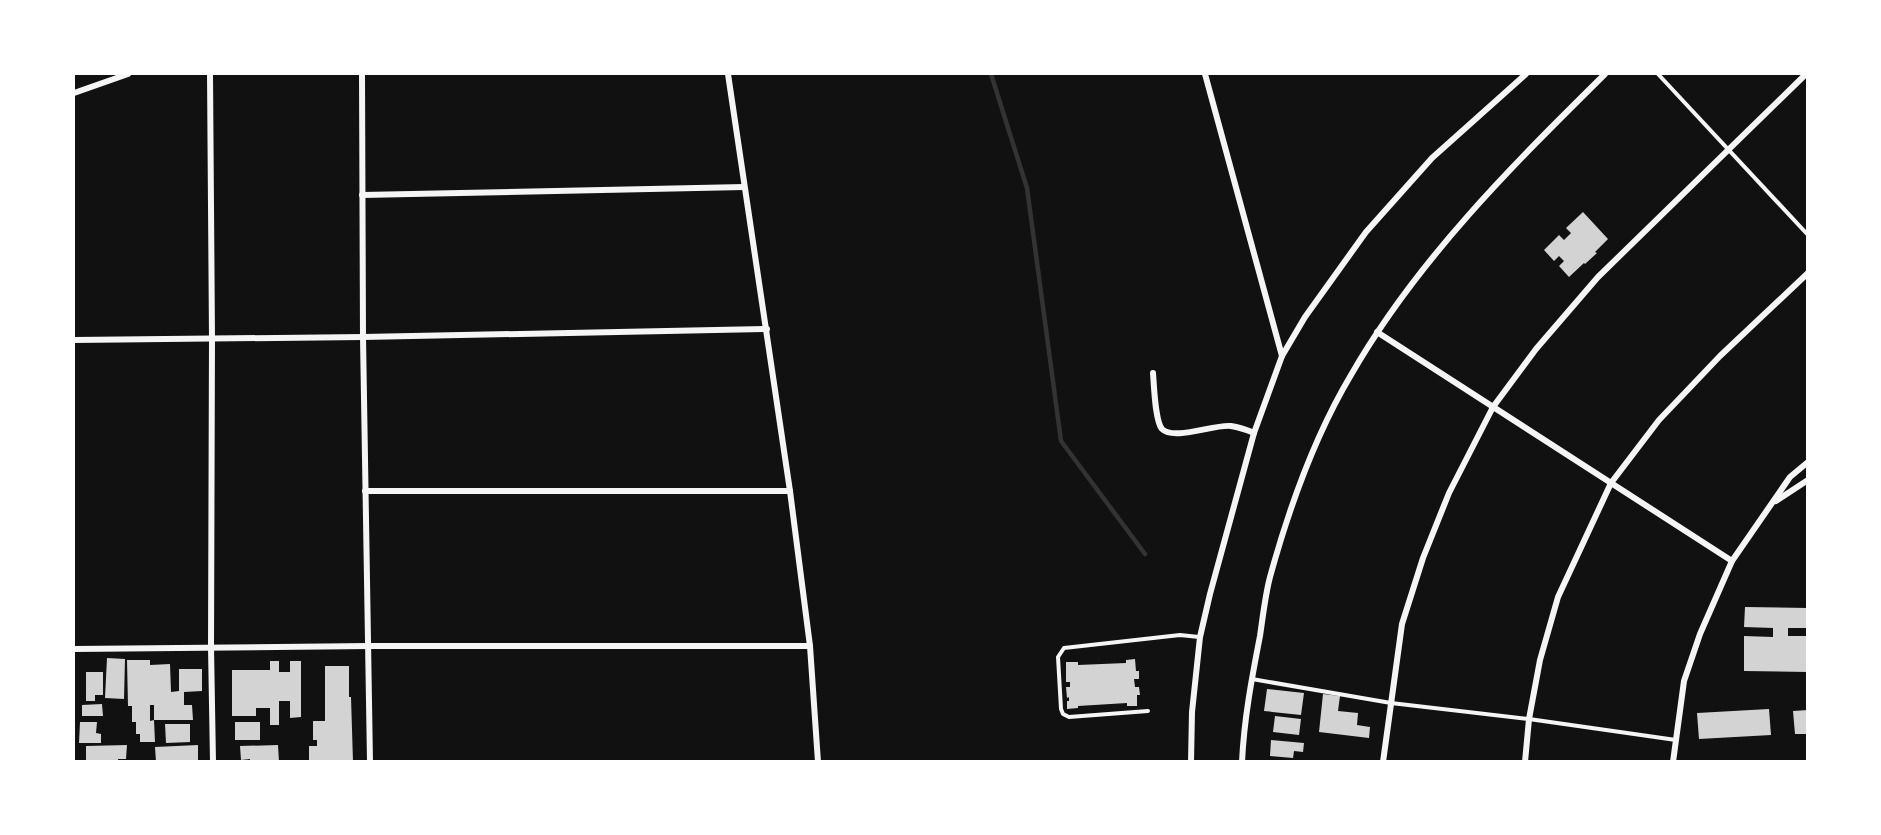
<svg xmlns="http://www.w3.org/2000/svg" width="1881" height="835" font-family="'Archivo Narrow',sans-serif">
<rect width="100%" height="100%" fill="#111"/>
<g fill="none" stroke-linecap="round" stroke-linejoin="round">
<path stroke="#333" stroke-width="4.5" d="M991,74L1027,188L1061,441L1145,554"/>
</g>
<g fill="#d3d3d3">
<path d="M1583,212L1608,239L1595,252L1597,253L1585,264L1584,263L1569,277L1559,266L1564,261L1559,256L1554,261L1544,250L1559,235L1564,240L1571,233L1566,228Z"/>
<path d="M1745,607L1808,608V628H1788V636H1808V672L1744,671V636L1773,637V628L1744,627Z"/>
<path d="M107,658L125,659L124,699L105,698Z"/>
<path d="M1135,659L1136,671H1139V679H1134L1135,687H1139L1140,695H1137V706H1127V703L1078,706V708L1067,709V701H1069V697L1067,698L1066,687H1070V682H1066V662H1078V665L1126,663V660Z"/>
<path d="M127,660H150V665L170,664L171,692L179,691V669H202V691L184,692V705H192L193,720H154V705H150V721L154,720L155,742H140V734H136V722H132V706H128Z"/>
<path d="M270,661H279V672H290V661H301V717L290,718V701H279V725H270V708H256V716H232V670H270Z"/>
<path d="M325,666H349V697H351L353,762H309V746H317V740H313V721H325Z"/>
<path d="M86,672H103V695H95V701H86Z"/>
<path d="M1267,689L1304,693L1301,715L1264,711Z"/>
<path d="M1323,694L1340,696L1338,711L1358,713L1357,725L1370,727L1369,738L1319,732Z"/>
<path d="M102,704L103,716H82V705Z"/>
<path d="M1769,709L1771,735L1699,739L1697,713Z"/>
<path d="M1808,710V734H1795L1793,711Z"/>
<path d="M1275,716L1301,719L1299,735L1273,732Z"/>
<path d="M80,722H97L96,733L101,734V743H79Z"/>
<rect x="235" y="722" width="25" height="18"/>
<path d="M165,724H190V742L166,743Z"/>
<path d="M1271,740L1304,743L1303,752L1294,751L1293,758L1270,756Z"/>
<path d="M127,745L126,759H118V762H86V746Z"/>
<path d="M198,745V762H156L155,747Z"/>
<path d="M278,745L279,762H250V759L241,760L240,746Z"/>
</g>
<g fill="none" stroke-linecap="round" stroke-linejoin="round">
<g stroke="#f5f5f5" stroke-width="4">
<path d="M1658,74L1808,235"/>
<path d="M1252,679L1391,703L1529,719L1676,740"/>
<path d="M1148,711L1069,717L1063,714L1061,709L1058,657L1064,648L1180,635L1199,637"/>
</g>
<g stroke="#f5f5f5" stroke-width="6">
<path d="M210,74L212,338L211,647L213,762"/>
<path d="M362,74L363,337L370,762"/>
<path d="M728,74L790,491L810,646L818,762"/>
<path d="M1205,74L1282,356"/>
<path d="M74,93L128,74"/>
<path d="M362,195L744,187"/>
<path d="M1377,332L1732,561"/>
<path d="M74,340L363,337L767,329"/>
<path d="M1153,373C1154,385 1155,421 1162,429C1174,441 1214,424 1231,426C1238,427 1247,430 1254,433"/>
<path d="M365,491H790"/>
<path d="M1776,501L1808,480"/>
<path d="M74,649L369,646H810"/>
<path d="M1191,762L1192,712L1200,637L1210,594L1254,433L1282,356L1305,317L1366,232L1432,158L1526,74"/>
<path d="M1242,762C1244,719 1252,677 1260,636C1263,616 1265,596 1270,577C1289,508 1314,437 1351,375C1417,260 1512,166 1605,74"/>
<path d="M1383,762L1402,624L1423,558L1449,493L1493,407L1536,349L1598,277L1806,74"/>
<path d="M1525,762L1529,719L1540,660L1558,597L1611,483L1659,420L1720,356L1808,273"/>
<path d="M1673,762L1684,681L1700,634L1732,561L1790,477L1808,462"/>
</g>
</g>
<rect width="1881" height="835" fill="none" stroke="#ffffff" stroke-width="150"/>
</svg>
